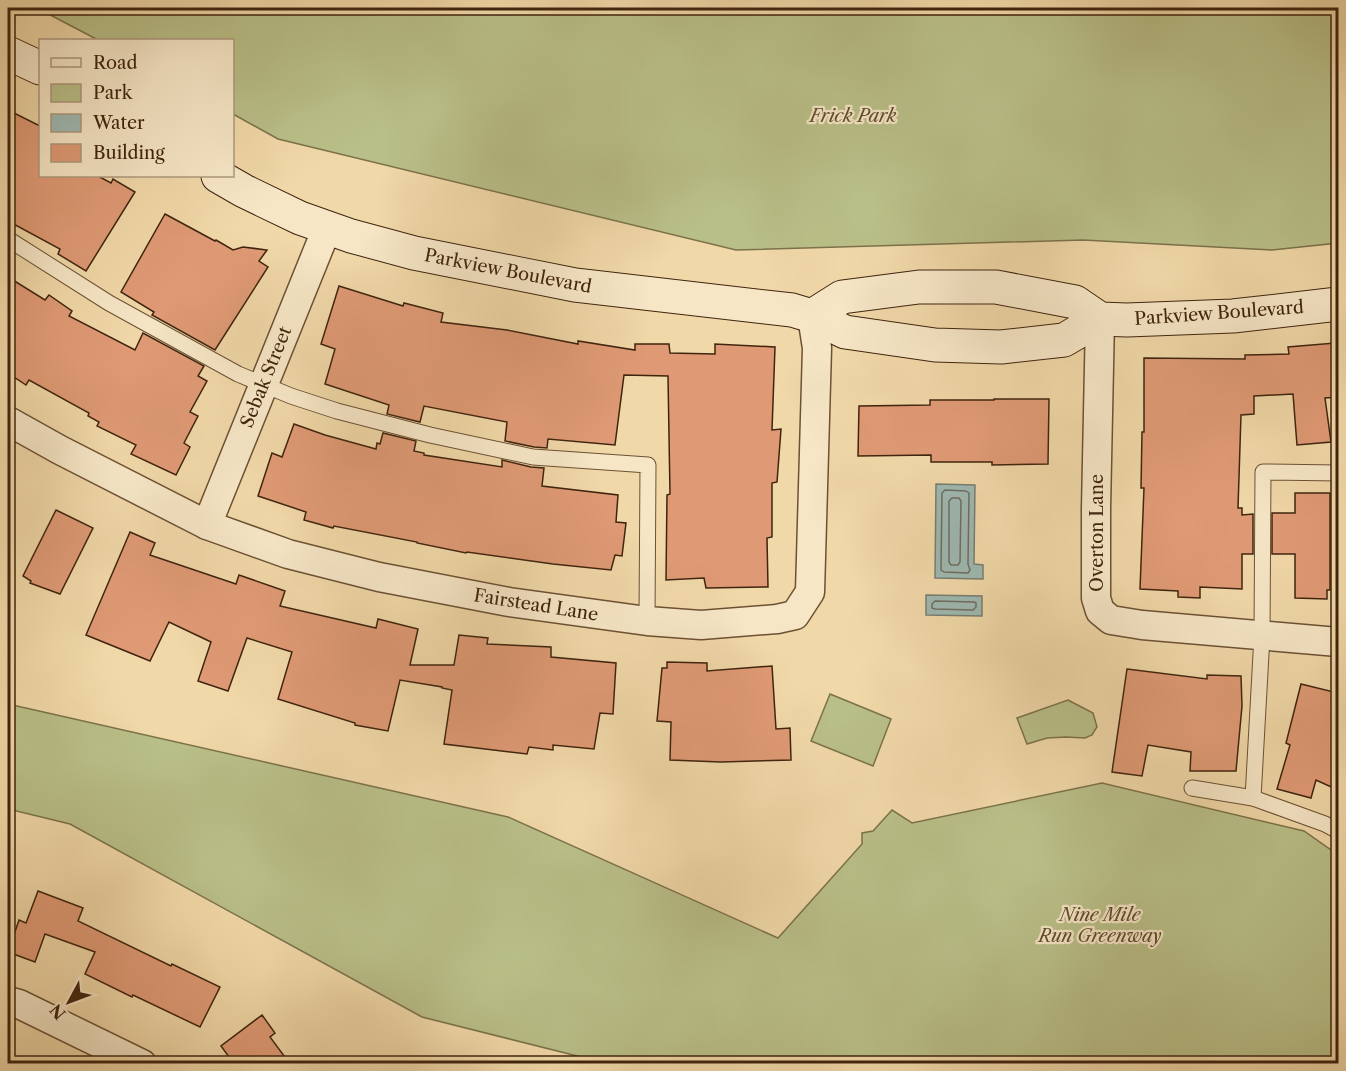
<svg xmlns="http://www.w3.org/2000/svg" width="1346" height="1071" font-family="'Libre Caslon Text',serif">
<rect width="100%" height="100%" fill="#f1d8a8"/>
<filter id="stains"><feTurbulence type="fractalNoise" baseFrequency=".00333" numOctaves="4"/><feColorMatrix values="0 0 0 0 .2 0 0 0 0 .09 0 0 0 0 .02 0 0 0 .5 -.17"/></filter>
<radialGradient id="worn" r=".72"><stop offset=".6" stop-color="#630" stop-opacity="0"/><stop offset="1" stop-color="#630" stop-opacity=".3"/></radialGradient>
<g fill="#b9bf88" stroke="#7c724b" stroke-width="1.5">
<path d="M37,8H1338V243L1272,250L1083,240L736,250L278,139L233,114L232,40H98Z"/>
<path d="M830,694L891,719L873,766L811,741Z"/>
<path d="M1068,700L1093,713L1097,727L1092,735L1085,738L1066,737L1047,738L1027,744L1017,718Z"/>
<path d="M8,704L508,817L778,938L862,844V833L873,831L892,810L912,823L1102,783L1304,831L1338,855V1063H605L422,1017L70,824L8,809Z"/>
</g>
<g fill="#9eb8b2" stroke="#787d70" stroke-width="1.5">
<path d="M936,484L975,485L974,564L983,565V579L935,578Z"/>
<path d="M926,595L982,596V616L926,615Z"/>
</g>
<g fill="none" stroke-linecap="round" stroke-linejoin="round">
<g stroke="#6e6e60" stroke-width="1.5">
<path d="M945,490L966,491L969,493L968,564L970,570L968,573L944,572L941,570L942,493Z"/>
<path d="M952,498H959L961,501L960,562L958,565H951L949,562V501Z"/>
<path d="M935,601L974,602L976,603V607L973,610L935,609L932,608V604Z"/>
</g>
</g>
<g fill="#df9a75" stroke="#3f240e" stroke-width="1.5">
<path d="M8,110L40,126V176H98L111,183L113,179L135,192L86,271L58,254L60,249L8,221Z"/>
<path d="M165,214L215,241L216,240L233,250L243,247L267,250L259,261L268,267L215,350L152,315L154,312L121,292Z"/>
<path d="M8,277L45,300L49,295L72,311L69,316L135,350L143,333L204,366L198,376L207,381L190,412L198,416L184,443L190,447L176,475L131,454L136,445L97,426L99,422L88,416L89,413L29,380L26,385L8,373Z"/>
<path d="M339,286L403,306L404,303L443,313L441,322L507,330L578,344V341L635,350V344H669L670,353L715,354V344L775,347L772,430L781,429L777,482L772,483V537L767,538L768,587L706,588L704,578L666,580L667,495L670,494L668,376L624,375L615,445L548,439L547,448L534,447L505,441L507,422L424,406L420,422L387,414L389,405L325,384L335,349L321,344Z"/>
<path d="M1335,343L1338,397L1325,398L1331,442L1297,445L1293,394L1254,396V414L1241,415L1238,508H1242V515L1253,514V554H1242V589L1200,587V598L1178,597V591L1140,589L1144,488H1141L1142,432H1144V358L1245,359V355L1289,354L1288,347Z"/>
<path d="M994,399H1049L1048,464L992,465V462H931V455L858,456L859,406L930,405V400H994Z"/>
<path d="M294,424L325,435L376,449L377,443L380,444L383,433L416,441L414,451L424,453V455L502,467V460L531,467L544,468L542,486L618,495L616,522L626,523L622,556L615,555L611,570L553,564L467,552L466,553L417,543V542L334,526L333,528L304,520L306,512L258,496L272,453L282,457Z"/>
<path d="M1295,493H1330V590H1327V599L1295,598V554H1272V513H1295Z"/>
<path d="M56,510L93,528L60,594L30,583L31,581L23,576Z"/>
<path d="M130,532L155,543L150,555L236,584L239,575L285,591L280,606L376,628L378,619L418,629L410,665H454L459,635L488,638L487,644L551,647V657L616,663L613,714L600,713L594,749L553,745V750L529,747L527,754L444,744L452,690L442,688V687L400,680L388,731L355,725V723L278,699L292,652L247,638L228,691L198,681L211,642L169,622L150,661L86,635Z"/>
<path d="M667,662L707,663V671L772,666L776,729L790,728L791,760L721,762L670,760L671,722L657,721L662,668H667Z"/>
<path d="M1127,669L1207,679V675L1241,676L1242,706L1236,771H1190L1191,752L1148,745L1142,776L1112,772Z"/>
<path d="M1301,684L1338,693V790L1316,780L1311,798L1277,789L1290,745L1286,743Z"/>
<path d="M38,891L83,908L78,921L171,966L172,964L220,987L200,1027L133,995L132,997L85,974L95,952L45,934L35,962L8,952L19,920L26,923Z"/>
<path d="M262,1015L275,1033L270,1037L290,1064H234L221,1046Z"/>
</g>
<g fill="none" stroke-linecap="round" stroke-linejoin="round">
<defs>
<g id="lane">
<path d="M8,239L109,303L238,374L291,396L337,411L430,435L533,457L648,465L647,621"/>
<path d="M1192,788L1253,798L1325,824L1338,831"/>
<path d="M1253,798L1262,636L1263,472L1338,473"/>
</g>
<g id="street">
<path d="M1100,319L1096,508V598L1100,611L1111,620L1142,625L1338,642"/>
<path d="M8,421L60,450L207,525L288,554L379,577L509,602L647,621L701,625L777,619L795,615L810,592L817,348L812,316"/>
<path d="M207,525L327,228"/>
<path d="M8,1001L19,1004L142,1064"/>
</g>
<g id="secondary">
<path d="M8,53L40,68"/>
<path d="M218,176L244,191L300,218L351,236L414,253L575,285L792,310L812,316L845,332L935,345L1001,347L1064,340L1100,319"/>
<path d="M812,316L842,297L919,287H996L1075,302L1100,319L1127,320L1233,316L1338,304"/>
</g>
</defs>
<use href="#lane" stroke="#6c5134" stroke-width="17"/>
<use href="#street" stroke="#6c5134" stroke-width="31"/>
<use href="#secondary" stroke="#3f240e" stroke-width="35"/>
<use href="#lane" stroke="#f6e6c6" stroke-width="15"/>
<use href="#street" stroke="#f6e6c6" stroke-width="28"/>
<use href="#secondary" stroke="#f6e6c6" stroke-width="33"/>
</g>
<g text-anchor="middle" stroke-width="4.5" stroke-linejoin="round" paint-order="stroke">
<g font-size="18" font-style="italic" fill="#5e4b2c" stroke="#f6e6c6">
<text x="853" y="122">Frick Park</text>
<text x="1100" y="921">Nine Mile<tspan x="1100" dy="21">Run Greenway</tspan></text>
</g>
<g font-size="18" fill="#3f240e" stroke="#f6e6c6">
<text transform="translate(508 271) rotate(11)" y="6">Parkview Boulevard</text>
<text transform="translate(1219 313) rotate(-4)" y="6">Parkview Boulevard</text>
<text transform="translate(266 377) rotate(-68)" y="6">Sebak Street</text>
<text transform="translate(1097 533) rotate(-90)" y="6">Overton Lane</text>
<text transform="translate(536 605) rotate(9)" y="6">Fairstead Lane</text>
</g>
</g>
<rect width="1346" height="1071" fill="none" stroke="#f1d8a8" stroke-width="30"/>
<rect x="9" y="9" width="1328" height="1053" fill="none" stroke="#3f240e" stroke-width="3"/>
<rect x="15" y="15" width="1316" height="1041" fill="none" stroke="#3f240e" stroke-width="1.5"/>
<rect x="39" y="39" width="195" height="138" fill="#f6e6c6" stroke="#ad987c" stroke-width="1.5"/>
<rect x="51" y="58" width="30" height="9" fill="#f6e6c6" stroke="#ad987c" stroke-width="1.5"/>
<text x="93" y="69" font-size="18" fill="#3f240e">Road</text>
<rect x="51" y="84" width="30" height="18" fill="#b9bf88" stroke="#ad987c" stroke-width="1.5"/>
<text x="93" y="99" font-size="18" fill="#3f240e">Park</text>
<rect x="51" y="114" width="30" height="18" fill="#9eb8b2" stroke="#ad987c" stroke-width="1.5"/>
<text x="93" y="129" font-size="18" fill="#3f240e">Water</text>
<rect x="51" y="144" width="30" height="18" fill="#df9a75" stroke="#ad987c" stroke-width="1.5"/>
<text x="93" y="159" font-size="18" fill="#3f240e">Building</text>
<g transform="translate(69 1002) rotate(229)" stroke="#f6e6c6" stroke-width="4.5" paint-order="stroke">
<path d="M0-4.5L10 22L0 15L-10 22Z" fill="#3f240e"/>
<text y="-9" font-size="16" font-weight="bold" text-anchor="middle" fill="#3f240e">N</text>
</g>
<rect width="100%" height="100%" filter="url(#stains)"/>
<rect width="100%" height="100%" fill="url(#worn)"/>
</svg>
